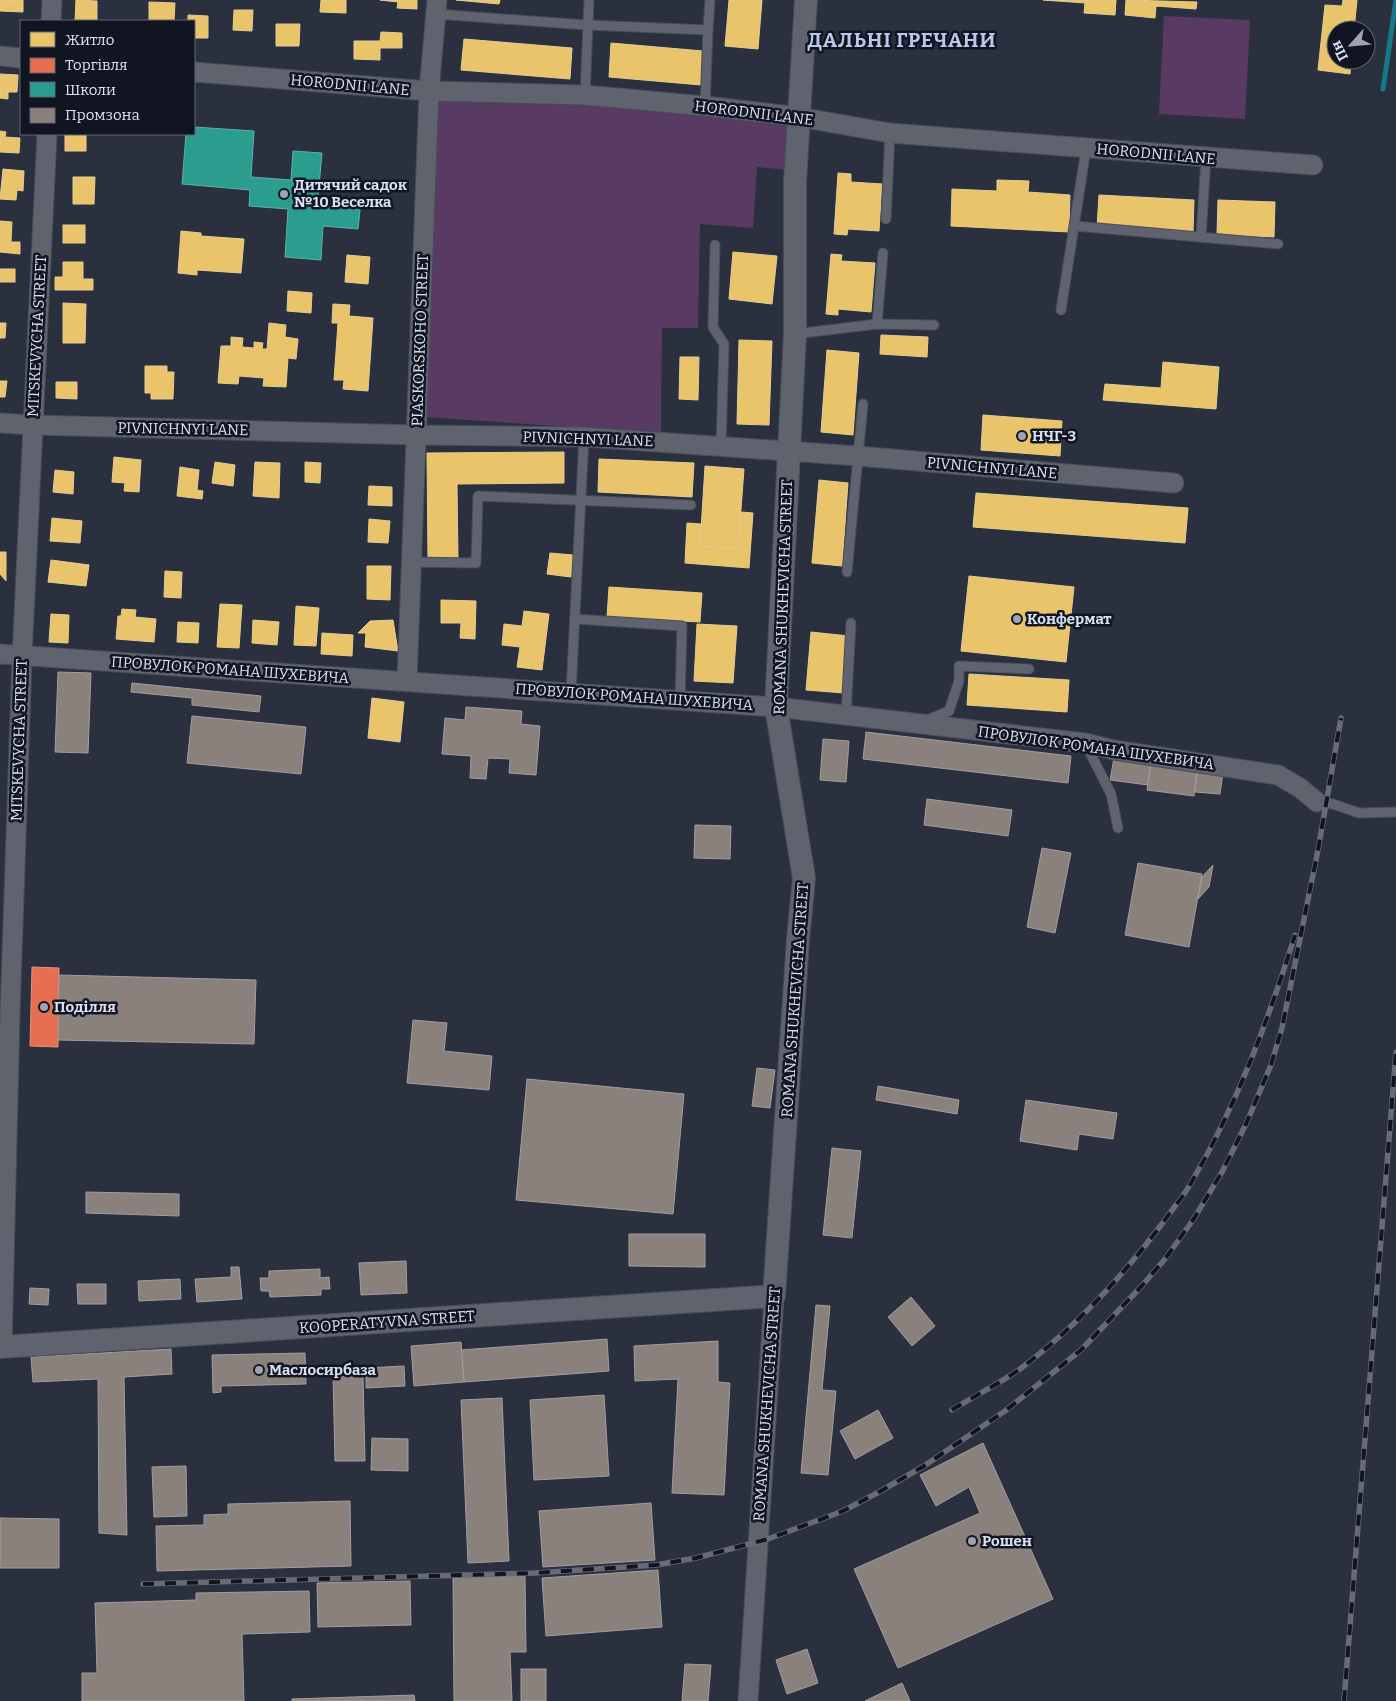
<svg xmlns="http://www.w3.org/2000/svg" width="1396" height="1701" font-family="Bitter,serif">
<rect width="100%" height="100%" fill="#2a303e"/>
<g fill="#593a62">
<path d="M1164,16L1250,20L1245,119L1159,114Z"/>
<path d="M436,89L704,114L791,124L788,170L757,167L753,228L700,224L698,328H662L661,433L424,417Z"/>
</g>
<g fill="#e9c46a" stroke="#e4cd93">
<path d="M0,0H11L23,12L0,11Z"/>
<path d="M11,0H23V12Z"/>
<path d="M76,0L97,1L75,21Z"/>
<path d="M321,0H346V13L320,12Z"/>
<path d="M380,0H417V9L397,8L398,2Z"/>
<path d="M456,0H500L499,4Z"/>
<path d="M729,0H762L758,49L725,46Z"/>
<path d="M1043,0H1116L1115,15L1084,13L1085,3Z"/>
<path d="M1126,0L1197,2L1196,9L1156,6L1155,18L1125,15Z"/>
<path d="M1343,0H1357L1354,30H1336V60H1351L1350,74L1318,70L1325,5L1342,6Z"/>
<path d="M97,1V21H76Z"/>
<path d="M149,2L175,3L174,21H149Z"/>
<path d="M234,10H253L252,31L233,30Z"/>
<path d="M188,15L208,16V38H194V21H188Z"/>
<path d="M276,24H300L299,46H276Z"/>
<path d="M381,32L402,33V48H380V60L354,59V41H380Z"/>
<path d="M464,39L572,48L570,79L461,70Z"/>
<path d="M611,43L703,51L701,85L609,77Z"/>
<path d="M0,74L18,75L0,94Z"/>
<path d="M18,75L17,92H8V99L0,98V94Z"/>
<path d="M0,131L6,132L5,137L20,138L19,153L0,152Z"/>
<rect x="65" y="134" width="21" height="17"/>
<path d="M3,169L24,171L23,191L17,190L16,200L0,199Z"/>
<path d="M838,173L851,174V182L882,184L879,231L848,229L847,235L834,234Z"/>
<path d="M73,177H95L94,204H73Z"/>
<path d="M997,180L1029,181L1028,192L1070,195L1069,232L951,226L952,189L997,191Z"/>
<path d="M1099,195L1194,200L1193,232L1097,227Z"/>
<path d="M1218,200L1275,202L1274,237L1217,234Z"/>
<path d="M0,221L12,222L11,242H20V254L0,252Z"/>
<rect x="63" y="225" width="22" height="18"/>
<path d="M181,231L201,233V236L244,239L241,273L197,270V275L178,273Z"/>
<path d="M733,252L777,256L772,304L729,299Z"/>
<path d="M831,254L842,255L841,261L875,263L871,312L838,309V315L826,314Z"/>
<path d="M347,255L370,257L368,284L345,282Z"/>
<path d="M63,262H83V279H93V290H55V277H63Z"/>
<rect x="0" y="269" width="15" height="13"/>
<path d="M288,291L312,293L311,313L287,311Z"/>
<path d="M63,303L86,304L85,343H63Z"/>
<path d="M333,304L350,305L349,316L373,318L368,391L343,389L344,380H334L338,323H332Z"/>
<path d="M0,323H6L5,338H0Z"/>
<path d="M269,323L286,325L285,337L298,339L296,359L288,358L286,387L263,386L264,378L239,376L238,384L218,383L221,346H231V337L243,338L242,347L254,348V342L263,343L262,349H267Z"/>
<path d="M881,335L928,337L927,357L880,354Z"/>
<path d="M739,340L772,341L769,425L737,424Z"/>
<path d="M827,350L859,353L853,435L821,432Z"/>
<path d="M680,357H699L698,400L679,399Z"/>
<path d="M1163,362L1219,367L1216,409L1103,400L1105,384L1161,388Z"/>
<path d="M145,366H167V372H174L173,399H151V393H145Z"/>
<path d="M0,381H7L5,397H0Z"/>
<path d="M56,382H77V399L56,398Z"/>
<path d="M983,415L1062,421L1060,456L981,450Z"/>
<path d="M564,452V483L457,484L458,558H428L427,453Z"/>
<path d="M114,457L141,460L139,492L124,491L125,483L112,482Z"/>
<path d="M599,459L694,463L692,497L598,492Z"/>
<path d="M215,462L235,465L233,486L212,483Z"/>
<path d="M255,462L280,463L279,498L253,496Z"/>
<path d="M305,462L321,463L320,483L305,482Z"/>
<path d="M705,466L744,469L738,549L700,546Z"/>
<path d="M180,467L199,470L197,490L203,491L202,499L177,496Z"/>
<path d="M55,470L74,472L73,494L53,492Z"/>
<path d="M819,480L848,483L842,566L812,563Z"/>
<path d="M369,486L392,487V506L368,505Z"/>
<path d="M976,493L1188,508L1185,543L973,527Z"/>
<path d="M741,512L753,513L749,568L685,563L687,523L701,524L700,546L738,549Z"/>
<path d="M52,518L82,521L80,543L50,541Z"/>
<path d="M369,519L390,521L388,543L368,542Z"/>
<path d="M0,552H6V581L0,574Z"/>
<path d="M550,553L573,555L571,577L547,574Z"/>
<path d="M51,560L89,565L48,582Z"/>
<path d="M89,565L86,586L48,582Z"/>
<path d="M367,566H391L390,600L367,599Z"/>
<path d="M165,571L182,572L181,598L164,597Z"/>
<path d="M969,576L1074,587L1066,662L961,651Z"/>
<path d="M609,587L702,593L700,622L607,617Z"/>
<path d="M441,600L476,601L475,639L460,638L461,623H441Z"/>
<path d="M220,604L242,605L239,648L217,647Z"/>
<path d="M296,606L319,608L316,646L294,645Z"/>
<path d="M122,609L136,610L135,617L156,619L154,642L116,639L118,616H121Z"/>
<path d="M524,611L549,614L542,670L517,667L520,647L502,645L504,624L522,626Z"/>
<path d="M51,614L69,615L68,643L49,642Z"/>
<path d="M253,620L279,622L277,645L252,643Z"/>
<path d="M393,620L398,651L370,621Z"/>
<path d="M370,621L398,651L365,647L366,633H358Z"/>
<path d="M178,622L199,623L198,643L177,642Z"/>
<path d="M697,624L737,626L733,683L694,681Z"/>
<path d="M811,632L849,636L844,693L806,690Z"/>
<path d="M322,633L353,635L352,656L321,654Z"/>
<path d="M969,674L1069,680L1067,712L967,705Z"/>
<path d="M372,698L404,702L400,742L368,738Z"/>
</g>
<path fill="#e76f51" stroke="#e39181" d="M32,967L59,968L58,1047L30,1046Z"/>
<path fill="#2a9d8f" stroke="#5eb1ad" d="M194,127L254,131L251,177L291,180L293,151L322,153L318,197L361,201L358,229L323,226L321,260L285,257L288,209L249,206L250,190L182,184L186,134H194Z"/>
<g fill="#8a817c" stroke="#a29e9f">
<path d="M58,672L91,673L88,753L55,752Z"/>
<path d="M132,683L261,696L259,712L192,705V698L131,692Z"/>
<path d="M466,707L522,711L521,724L540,726L536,775L509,773L510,759L488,758L486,779L470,778L471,756L442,754L445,718L465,720Z"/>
<path d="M192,716L306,727L301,774L187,763Z"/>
<path d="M866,732L1071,756L1068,783L863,759Z"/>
<path d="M823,739L849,741L846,782L820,780Z"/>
<path d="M1114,758L1151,763L1148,785L1110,780Z"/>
<path d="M1151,763L1197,769L1194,796L1147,790Z"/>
<path d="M1198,769L1223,772L1220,794L1195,792Z"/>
<path d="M927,799L1012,810L1008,836L924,825Z"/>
<path d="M695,825L731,826L730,859L694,858Z"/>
<path d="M1042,848L1071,853L1055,933L1027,927Z"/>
<path d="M1138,863L1202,874L1189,947L1125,935Z"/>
<path d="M1213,865L1209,887L1198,899L1202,877Z"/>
<path d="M59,975L256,980L254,1044L58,1040Z"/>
<path d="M413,1020L447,1023L444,1051L492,1056L489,1090L407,1083Z"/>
<path d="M757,1068L775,1070L770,1108L752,1106Z"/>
<path d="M527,1079L684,1094L673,1214L516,1200Z"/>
<path d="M878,1086L959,1100L957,1114L876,1100Z"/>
<path d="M1026,1100L1117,1113L1113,1139L1079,1134L1077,1150L1020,1141Z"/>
<path d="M832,1148L861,1151L852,1238L823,1235Z"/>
<path d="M86,1192L179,1194V1216L86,1213Z"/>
<path d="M629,1234H705V1267L629,1266Z"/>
<path d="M406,1261L407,1293L361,1295L359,1263Z"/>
<path d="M231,1267H239L242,1299L197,1302L195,1279L231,1277Z"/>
<path d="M320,1269V1278L329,1277L330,1289H321V1295L270,1297L269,1291H261L260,1278H269V1271Z"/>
<path d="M180,1279L181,1299L139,1301L138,1281Z"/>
<path d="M77,1284H106V1304H78Z"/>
<path d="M30,1288L49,1289L48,1305L29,1304Z"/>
<path d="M911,1297L935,1326L912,1346L888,1317Z"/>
<path d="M816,1305L830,1306L822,1390L836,1391L828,1475L801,1473Z"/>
<path d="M607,1339L609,1371L464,1382L461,1350Z"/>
<path d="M718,1341V1382L730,1383L724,1495L672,1493L678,1379L635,1381L634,1346Z"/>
<path d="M461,1342L464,1382L414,1386L411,1346Z"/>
<path d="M171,1349L172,1374L124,1377L127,1535L99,1533L98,1379L33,1382L31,1357Z"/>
<path d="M305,1353L306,1384L221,1386V1392L213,1393L212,1355Z"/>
<path d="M404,1366L405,1386L366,1388V1368Z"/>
<path d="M333,1376H363L365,1461H335Z"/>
<path d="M604,1395L609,1476L534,1480L530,1400Z"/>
<path d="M502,1398L509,1561L468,1563L461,1400Z"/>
<path d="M878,1410L893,1438L855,1459L840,1431Z"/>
<path d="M372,1438L408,1439V1471L371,1470Z"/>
<path d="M983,1443L1053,1599L898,1668L854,1569L980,1513L969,1487L936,1506L920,1475Z"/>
<path d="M186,1466L187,1516L154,1517L152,1467Z"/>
<path d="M350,1501L351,1566L157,1571L156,1526L204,1525V1515L228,1514V1504Z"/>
<path d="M651,1503L655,1560L543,1567L539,1511Z"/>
<path d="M0,1518L59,1519V1568H0Z"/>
<path d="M658,1570L662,1627L546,1636L542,1578Z"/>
<path d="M453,1576H525L526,1652H510L512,1701H454Z"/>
<path d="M410,1581L411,1625L318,1627L317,1583Z"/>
<path d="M309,1591L310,1632L242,1634L244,1701H82V1673H97L95,1603L196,1600V1593Z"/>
<path d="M807,1649L818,1683L787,1694L776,1660Z"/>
<path d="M685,1664L711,1665L708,1701H682Z"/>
<rect x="521" y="1669" width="25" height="32"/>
<path d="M902,1683L910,1701H865Z"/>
<path d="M414,1695L415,1701H292V1699Z"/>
</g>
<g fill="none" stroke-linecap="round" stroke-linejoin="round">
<path stroke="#15798c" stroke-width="5" d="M1383,89L1396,0"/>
<defs>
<g id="service">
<path d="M436,14L587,25L708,30L705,106"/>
<path d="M708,30L710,0"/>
<path d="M585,95L589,0"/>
<path d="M886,219L890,133"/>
<path d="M1075,226L1278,244"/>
<path d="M1201,237L1206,158"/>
<path d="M715,245L713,327L724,344L721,446"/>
<path d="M1061,310L1086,149"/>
<path d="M877,324L883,253"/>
<path d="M795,334L877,324L934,325"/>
<path d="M410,562L476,563L478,496L691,505"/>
<path d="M847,572L863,404"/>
<path d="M575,619L682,626L680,700"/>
<path d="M571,692L584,437"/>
<path d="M846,714L851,623"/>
<path d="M927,720L949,711L959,681V666L1029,669"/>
<path d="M1085,743L1111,794L1118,828"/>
<path d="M1317,802L1333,804L1359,813L1396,812"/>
</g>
<g id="minor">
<path d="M51,21L52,0"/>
<path d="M0,56L21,58"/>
<path d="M194,72L429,91L585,95L705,106L799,117L890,133L1313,165"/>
<path d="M0,423L33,425L417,435L584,437L858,456L1174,483"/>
<path d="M0,654L776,707L1085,743L1114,750L1278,775L1300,788L1317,802"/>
<path d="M407,681L429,91L437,0"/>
<path d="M2,1347L10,1014L22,657L47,134"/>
<path d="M748,1701L774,1296"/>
</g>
<path id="tertiary" d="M0,1347L774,1296L798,939L804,878L776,707L795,334V182L806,0"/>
</defs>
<use href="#service" stroke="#484d5a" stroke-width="11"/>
<use href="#minor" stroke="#484d5a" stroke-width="21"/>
<use href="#tertiary" stroke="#484d5a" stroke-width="24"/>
<use href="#service" stroke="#5e636e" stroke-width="9"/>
<use href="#minor" stroke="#5e636e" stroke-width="19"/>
<use href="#tertiary" stroke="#5e636e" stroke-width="22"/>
<defs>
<g id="rail">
<path d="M952,1410C974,1396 999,1384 1020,1369C1076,1327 1124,1275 1165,1220C1173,1208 1184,1196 1191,1183C1237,1105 1268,1021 1295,935"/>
<path d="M143,1584L535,1573L656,1565L696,1558L768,1539L843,1511L879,1492L924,1466L1005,1411L1081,1350L1139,1289L1165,1259L1193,1220L1222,1172L1246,1124L1271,1065L1282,1028L1318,850L1341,718"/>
<path d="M1344,1701L1396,1052"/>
</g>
</defs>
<use href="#rail" stroke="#666b74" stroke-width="5.5"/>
<use href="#rail" stroke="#111521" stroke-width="4" stroke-dasharray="11" stroke-linecap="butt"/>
</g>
<g fill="#9ca3b3" stroke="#111521" stroke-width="2">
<circle cx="284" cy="194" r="5"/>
<circle cx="1022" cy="436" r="5"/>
<circle cx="1017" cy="619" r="5"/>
<circle cx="44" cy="1007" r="5"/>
<circle cx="259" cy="1370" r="5"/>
<circle cx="972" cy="1541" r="5"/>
</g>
<g text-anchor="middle" stroke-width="5" stroke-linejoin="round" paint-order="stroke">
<g font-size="15" fill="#d9e1f2" stroke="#111521">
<text transform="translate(350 85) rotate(5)" y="5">HORODNII LANE</text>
<text transform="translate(754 113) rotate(7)" y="5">HORODNII LANE</text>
<text transform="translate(1156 154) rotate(5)" y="5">HORODNII LANE</text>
<text transform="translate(37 336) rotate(-87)" y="5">MITSKEVYCHA STREET</text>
<text transform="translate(420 340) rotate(-88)" y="5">PIASKORSKOHO STREET</text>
<text transform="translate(183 429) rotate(1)" y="5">PIVNICHNYI LANE</text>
<text transform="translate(588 439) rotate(2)" y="5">PIVNICHNYI LANE</text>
<text transform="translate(992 468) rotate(5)" y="5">PIVNICHNYI LANE</text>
<text transform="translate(783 597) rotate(-88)" y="5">ROMANA SHUKHEVICHA STREET</text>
<text transform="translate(230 670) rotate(4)" y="5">ПРОВУЛОК РОМАНА ШУХЕВИЧА</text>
<text transform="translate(634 697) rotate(4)" y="5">ПРОВУЛОК РОМАНА ШУХЕВИЧА</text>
<text transform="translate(19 740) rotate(-88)" y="5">MITSKEVYCHA STREET</text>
<text transform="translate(1096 748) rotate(8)" y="5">ПРОВУЛОК РОМАНА ШУХЕВИЧА</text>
<text transform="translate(795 1000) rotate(-86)" y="5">ROMANA SHUKHEVICHA STREET</text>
<text transform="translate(387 1322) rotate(-4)" y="5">KOOPERATYVNA STREET</text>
<text transform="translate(767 1404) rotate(-86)" y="5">ROMANA SHUKHEVICHA STREET</text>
</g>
<g font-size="15" font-weight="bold" fill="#d9e1f2" stroke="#111521" text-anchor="start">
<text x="294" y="190">Дитячий садок<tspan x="294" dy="17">№10 Веселка</tspan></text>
<text x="1032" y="441">НЧГ-3</text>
<text x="1027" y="624">Конфермат</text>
<text x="54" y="1012">Поділля</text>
<text x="269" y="1375">Маслосирбаза</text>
<text x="982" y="1546">Рошен</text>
</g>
<g font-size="20" font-weight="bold" letter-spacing="1" fill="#b9c7e8" stroke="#111521">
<text x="902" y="47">ДАЛЬНІ ГРЕЧАНИ</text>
</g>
</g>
<rect x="20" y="20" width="175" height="115" fill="#111521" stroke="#616775"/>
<rect x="30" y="32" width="25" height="15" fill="#e9c46a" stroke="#616775"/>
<text x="65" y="45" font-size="15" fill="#d9e1f2">Житло</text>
<rect x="30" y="58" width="25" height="15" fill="#e76f51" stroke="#616775"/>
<text x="65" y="70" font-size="15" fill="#d9e1f2">Торгівля</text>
<rect x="30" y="82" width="25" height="15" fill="#2a9d8f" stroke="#616775"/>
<text x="65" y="95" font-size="15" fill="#d9e1f2">Школи</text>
<rect x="30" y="108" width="25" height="15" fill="#8a817c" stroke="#616775"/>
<text x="65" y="120" font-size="15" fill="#d9e1f2">Промзона</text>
<g transform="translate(1351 45) rotate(243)"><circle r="24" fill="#111521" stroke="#616775"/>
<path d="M0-4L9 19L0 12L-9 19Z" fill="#9ca3b3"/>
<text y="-8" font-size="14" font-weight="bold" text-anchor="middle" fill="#d9e1f2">Пн</text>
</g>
</svg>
